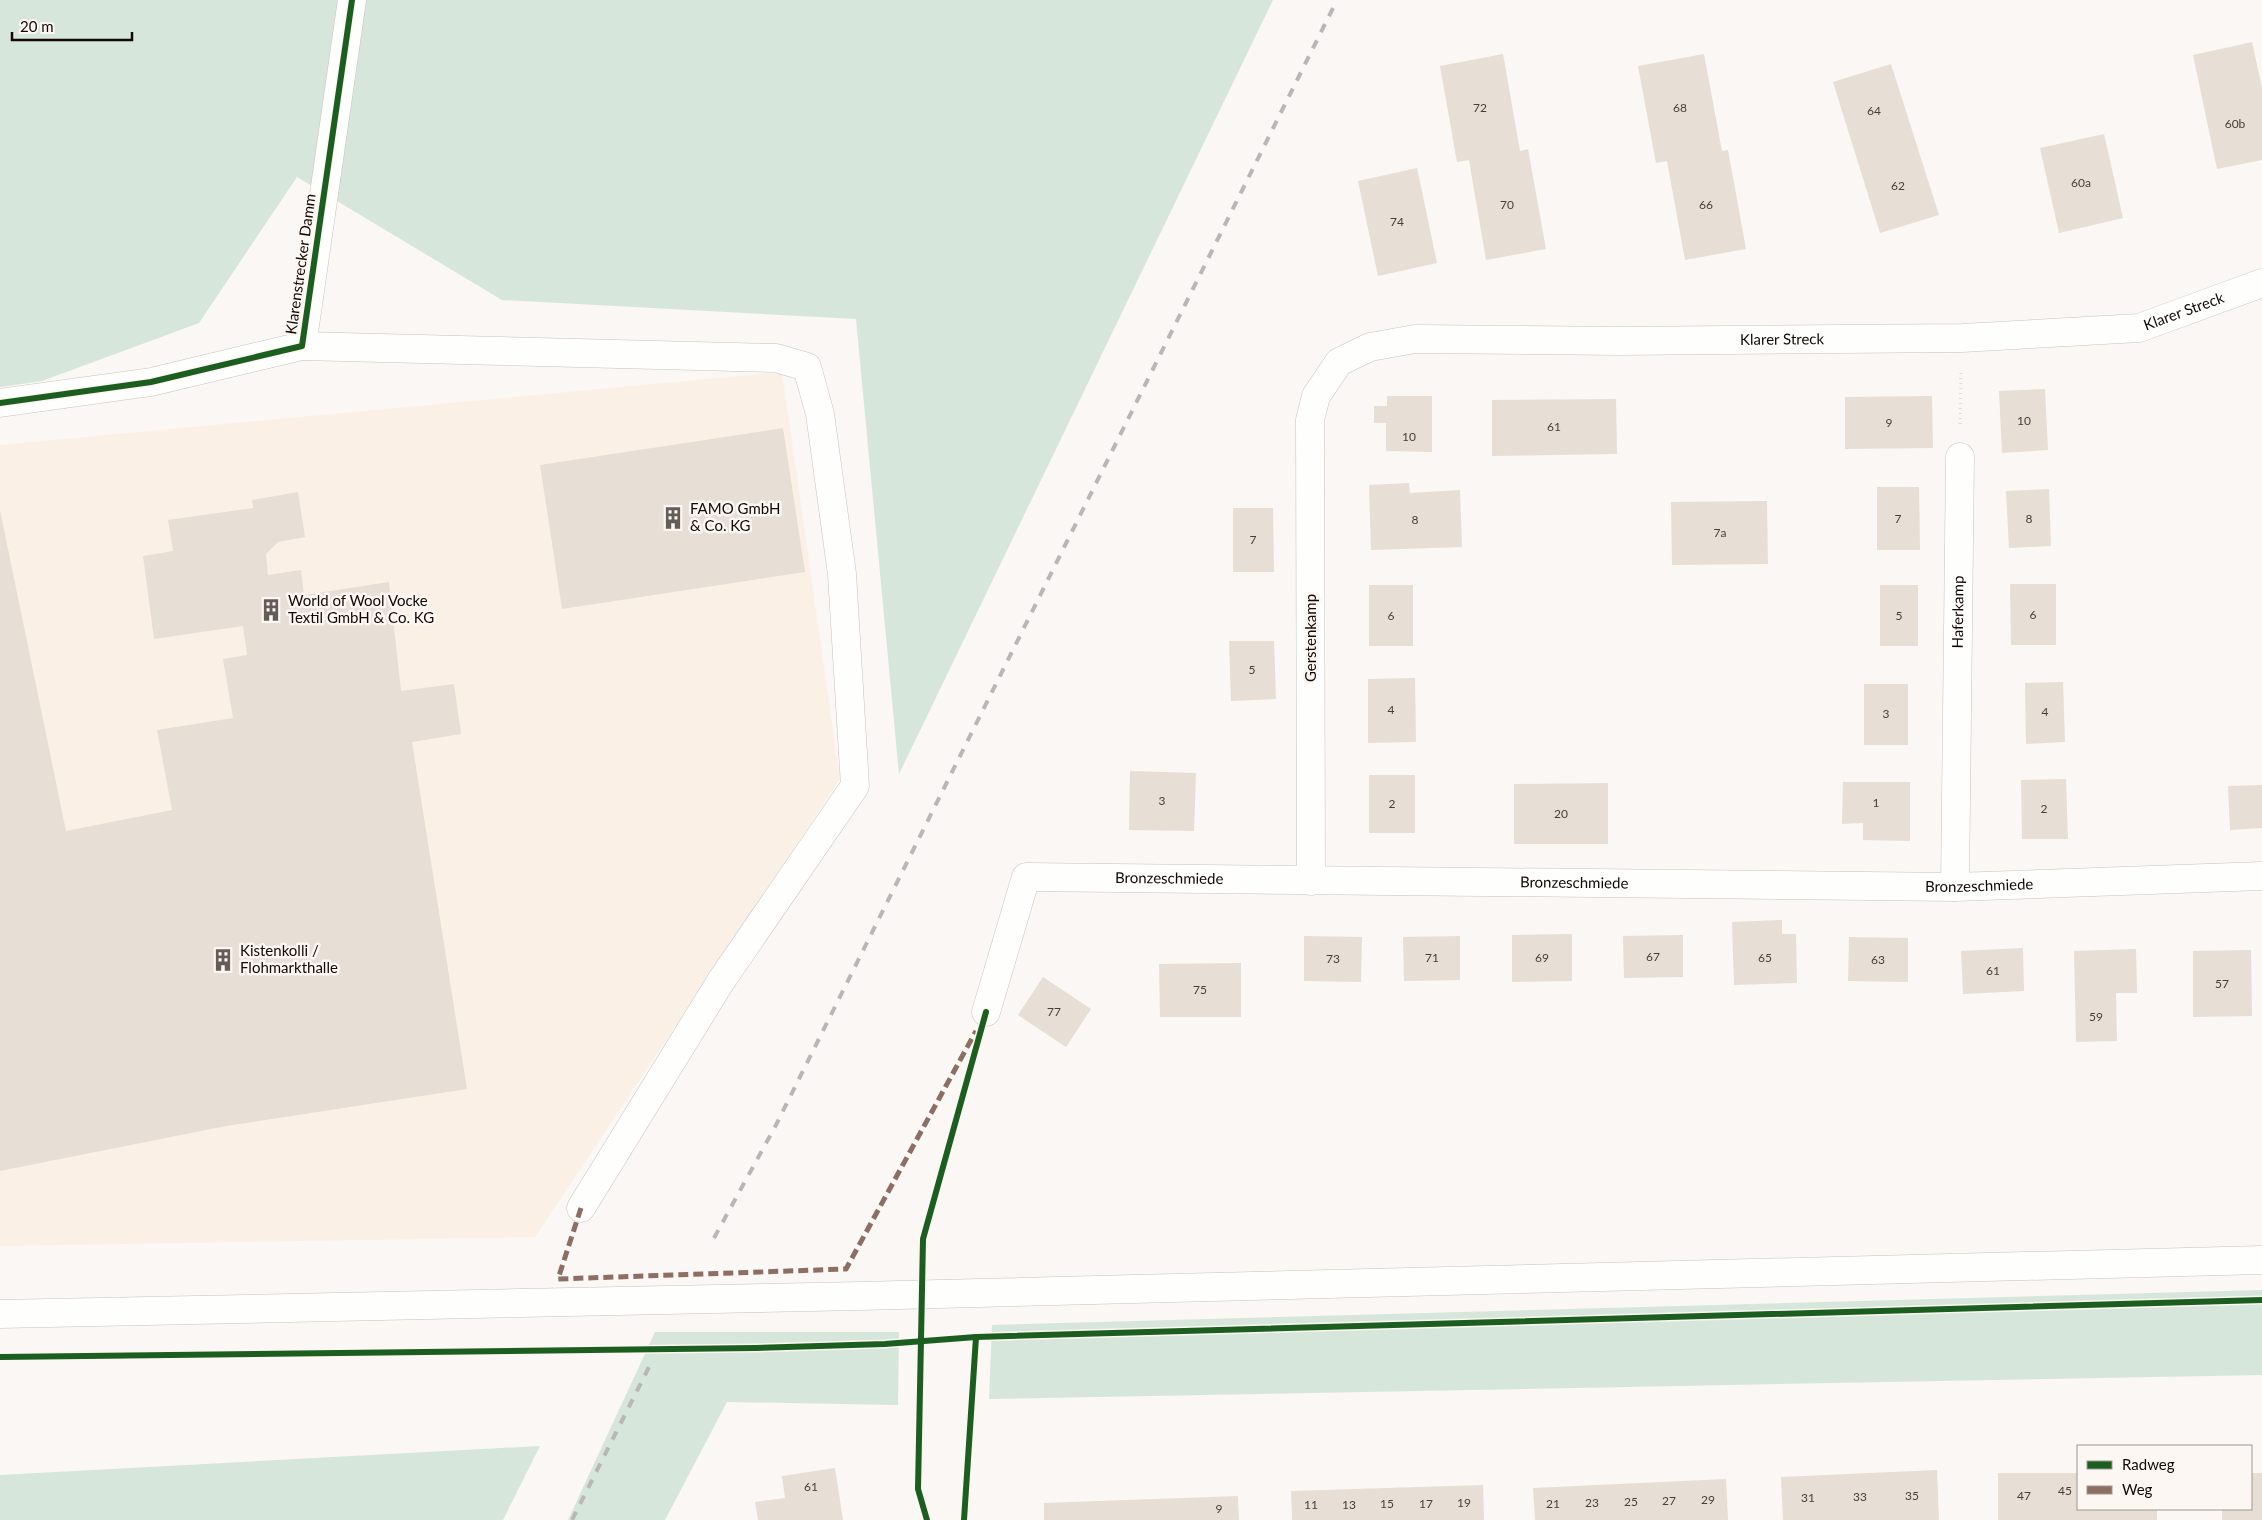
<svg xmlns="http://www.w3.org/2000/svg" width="2262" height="1520" font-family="Lato,sans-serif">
<rect width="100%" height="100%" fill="#faf7f4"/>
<path fill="#fbf0e5" d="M782,372L840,779L535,1237L0,1246V445Z"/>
<g fill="#d6e6da">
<path d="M0,0H1273L899,774L856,319L502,300L297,177L199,323L42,381L0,387Z"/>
<path d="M2262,1290V1375L989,1399L992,1325Z"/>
<path d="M655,1332H899L898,1405L727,1402L665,1520H568Z"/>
<path d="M540,1446L503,1520H0V1475Z"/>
</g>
<g fill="#e7ded5">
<path d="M2252,42L2262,88V160L2217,169L2193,55Z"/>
<path d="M1503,54L1520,151L1528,149L1546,249L1486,260L1469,160L1457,162L1440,66Z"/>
<path d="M1704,54L1722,151L1728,150L1746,249L1685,260L1667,161L1656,163L1638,66Z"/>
<path d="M1891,64L1939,215L1880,233L1833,82Z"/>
<path d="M2104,134L2123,218L2059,233L2040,148Z"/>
<path d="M1417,168L1437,263L1378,276L1358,181Z"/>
<path d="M2045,389L2048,450L2002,453L1999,391Z"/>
<path d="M1387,396H1432V452L1386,451V423H1374V406H1387Z"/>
<path d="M1932,396L1933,448L1845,449V397Z"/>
<path d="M1616,399L1617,454L1492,456V400Z"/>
<path d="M783,428L805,572L562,609L540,465Z"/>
<path d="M1409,483L1410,493L1460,490L1462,547L1371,550L1369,485Z"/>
<path d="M1877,487H1919L1920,550H1877Z"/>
<path d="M2049,489L2051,546L2009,548L2006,491Z"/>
<path d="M298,492L305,537L278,542L266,554L268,575L301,570L304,595L389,582L401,691L454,684L461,734L412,742L467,1089L226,1126L0,1171V510L66,831L172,810L157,730L233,718L223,659L247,655L243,626L154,639L143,556L173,551L168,520L253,508L252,500Z"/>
<path d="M1767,501L1768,564L1672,565L1671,502Z"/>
<path d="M1233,508H1273L1274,572H1233Z"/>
<path d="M2010,584H2056V645H2011Z"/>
<rect x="1369" y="585" width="44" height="61"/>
<rect x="1880" y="585" width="38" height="61"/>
<path d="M1229,641H1274L1276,699L1231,701Z"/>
<path d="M1415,678L1416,742L1368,743V679Z"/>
<path d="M2063,682L2065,742L2026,744L2025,683Z"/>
<rect x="1864" y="684" width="44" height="61"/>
<path d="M1130,771L1196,773L1194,831L1129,830Z"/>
<rect x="1369" y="775" width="46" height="58"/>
<path d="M2066,779L2068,839H2022L2021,780Z"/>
<path d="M1843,782H1910V841L1863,840V823L1842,824Z"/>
<path d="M1608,783V844H1514V784Z"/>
<path d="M2262,785V828L2230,830L2228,786Z"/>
<path d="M1782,920V934H1796L1797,983L1734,985L1732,922Z"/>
<path d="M1572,934V981L1512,982V935Z"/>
<path d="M1683,935V977L1624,978L1623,936Z"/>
<path d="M1304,936L1362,937L1361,982L1304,981Z"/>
<path d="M1460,936V980L1404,981L1403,937Z"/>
<path d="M1849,937L1908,938V982L1848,981Z"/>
<path d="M2023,948L2024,991L1963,994L1961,951Z"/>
<path d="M2136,949L2137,993H2116L2117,1041L2076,1042L2074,951Z"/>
<path d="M2251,950L2252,1016L2193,1017V951Z"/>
<path d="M1241,963V1017H1160L1159,964Z"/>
<path d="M1043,977L1091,1009L1066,1047L1018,1015Z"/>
<path d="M835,1468L843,1520H758L755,1502L785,1498L782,1476Z"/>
<path d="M1937,1470L1939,1520H1783L1781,1477Z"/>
<path d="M1998,1473H2078V1509H2157V1520H1998Z"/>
<path d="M2251,1473H2262V1520H2222V1509H2251Z"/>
<path d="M1726,1479L1728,1520H1535L1533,1488Z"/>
<path d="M1483,1485L1484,1520H1292L1291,1491Z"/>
<path d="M1238,1496L1239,1520H1044V1503Z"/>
</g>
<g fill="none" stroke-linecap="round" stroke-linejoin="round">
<defs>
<g id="minor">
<path d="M302,346L776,358L807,367L820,414L842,574L855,786L721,981L581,1208"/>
<path d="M0,403L151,382L302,346L352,0"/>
<path id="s1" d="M1311,881L1310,420L1316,396L1339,362L1370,347L1415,339L1620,341L1962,338L2139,328L2262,283"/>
<path id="s2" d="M1955,887L1960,457"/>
<path id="s3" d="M986,1012L1026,877L1955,887L2262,876"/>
</g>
<path id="primary" d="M0,1314L860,1296L2262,1260"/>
</defs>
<use href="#minor" stroke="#c8c3be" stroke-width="29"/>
<use href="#primary" stroke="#c8c3be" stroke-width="29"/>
<path stroke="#dfdedd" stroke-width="3" stroke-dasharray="1 4" stroke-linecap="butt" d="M1960,424L1961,373"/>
<use href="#minor" stroke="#fefefd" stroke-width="28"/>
<use href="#primary" stroke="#fefefd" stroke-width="28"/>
<g stroke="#b8b6b6" stroke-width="4" stroke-dasharray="9 9" stroke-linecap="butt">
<path d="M714,1238L776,1125L1337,0"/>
<path d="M572,1520L652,1361"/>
</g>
<path stroke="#8d6e63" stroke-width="5" stroke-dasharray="10 5" stroke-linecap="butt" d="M581,1208L558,1279L846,1269L976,1031"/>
<defs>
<g id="cycleway">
<path d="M0,403L151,382L302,346L352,0"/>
<path d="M0,1357L755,1348L885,1344L976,1337L2262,1300"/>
<path d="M927,1520L918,1489L923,1239L986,1012"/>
<path d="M964,1520L976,1337"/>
</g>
</defs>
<use href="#cycleway" stroke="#fcf7f2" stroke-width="9"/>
<use href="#cycleway" stroke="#1b5e20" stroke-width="6"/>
</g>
<defs>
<symbol id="building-bare" viewBox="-9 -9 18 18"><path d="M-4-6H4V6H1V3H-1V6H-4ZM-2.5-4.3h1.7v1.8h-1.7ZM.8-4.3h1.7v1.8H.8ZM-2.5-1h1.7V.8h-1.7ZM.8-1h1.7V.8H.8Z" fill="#635c58" stroke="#fcf7f2" stroke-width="2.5" paint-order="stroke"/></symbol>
</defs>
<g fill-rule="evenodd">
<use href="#building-bare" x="657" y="502" width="32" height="32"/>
<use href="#building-bare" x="255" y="594" width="32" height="32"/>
<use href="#building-bare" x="207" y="944" width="32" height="32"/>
</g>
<g text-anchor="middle" stroke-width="5" stroke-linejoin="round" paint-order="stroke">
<g font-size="12" fill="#473e38">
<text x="1480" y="112">72</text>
<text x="1680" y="112">68</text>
<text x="1874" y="115">64</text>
<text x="2235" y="128">60b</text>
<text x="2081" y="187">60a</text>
<text x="1898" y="190">62</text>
<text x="1507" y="209">70</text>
<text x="1706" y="209">66</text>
<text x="1397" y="226">74</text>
<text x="2024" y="425">10</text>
<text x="1889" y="427">9</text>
<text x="1554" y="431">61</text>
<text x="1409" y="441">10</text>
<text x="1898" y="523">7</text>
<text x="2029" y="523">8</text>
<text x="1415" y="524">8</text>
<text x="1720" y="537">7a</text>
<text x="1253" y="544">7</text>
<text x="2033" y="619">6</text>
<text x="1391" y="620">6</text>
<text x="1899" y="620">5</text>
<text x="1252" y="674">5</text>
<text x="1391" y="714">4</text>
<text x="2045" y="716">4</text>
<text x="1886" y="718">3</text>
<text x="1162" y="805">3</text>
<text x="1876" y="807">1</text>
<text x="1392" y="808">2</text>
<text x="2044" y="813">2</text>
<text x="1561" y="818">20</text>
<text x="1653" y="961">67</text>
<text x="1432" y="962">71</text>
<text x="1542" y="962">69</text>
<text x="1765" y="962">65</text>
<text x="1333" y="963">73</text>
<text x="1878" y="964">63</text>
<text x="1993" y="975">61</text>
<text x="2222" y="988">57</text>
<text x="1200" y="994">75</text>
<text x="1054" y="1016">77</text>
<text x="2096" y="1021">59</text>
<text x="811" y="1491">61</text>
<text x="2065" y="1495">45</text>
<text x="1912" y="1500">35</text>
<text x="2024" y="1500">47</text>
<text x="1860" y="1501">33</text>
<text x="1808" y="1502">31</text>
<text x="1708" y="1504">29</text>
<text x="1669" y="1505">27</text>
<text x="1631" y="1506">25</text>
<text x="1464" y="1507">19</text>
<text x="1592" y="1507">23</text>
<text x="1387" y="1508">15</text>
<text x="1426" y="1508">17</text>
<text x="1553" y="1508">21</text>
<text x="1311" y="1509">11</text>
<text x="1349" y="1509">13</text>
<text x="1219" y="1513">9</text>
</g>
<g font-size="15" fill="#120904" stroke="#fcf7f2">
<text transform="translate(301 264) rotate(-82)" y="5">Klarenstrecker Damm</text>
<text dy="5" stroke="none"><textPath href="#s1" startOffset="1379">Klarer Streck</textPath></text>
<text dy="5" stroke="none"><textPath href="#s1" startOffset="974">Klarer Streck</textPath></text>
<text dy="5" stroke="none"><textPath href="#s2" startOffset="275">Haferkamp</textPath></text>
<text transform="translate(1311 638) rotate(-90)" y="5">Gerstenkamp</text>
<text dy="5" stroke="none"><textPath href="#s3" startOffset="284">Bronzeschmiede</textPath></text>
<text dy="5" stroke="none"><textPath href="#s3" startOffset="689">Bronzeschmiede</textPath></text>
<text dy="5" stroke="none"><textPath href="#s3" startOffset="1094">Bronzeschmiede</textPath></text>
</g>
<g font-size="15" fill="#120904" stroke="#fcf7f2" text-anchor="start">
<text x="690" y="514">FAMO GmbH<tspan x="690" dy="17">&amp; Co. KG</tspan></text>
<text x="288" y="606">World of Wool Vocke<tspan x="288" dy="17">Textil GmbH &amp; Co. KG</tspan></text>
<text x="240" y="956">Kistenkolli /<tspan x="240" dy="17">Flohmarkthalle</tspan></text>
</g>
</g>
<rect x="2077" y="1445" width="175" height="65" fill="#fcf7f2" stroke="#9e9893"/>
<rect x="2087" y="1461" width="25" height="8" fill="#1b5e20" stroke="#9e9893"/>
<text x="2122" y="1470" font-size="15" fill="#120904">Radweg</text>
<rect x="2087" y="1486" width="25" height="8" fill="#8d6e63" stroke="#9e9893"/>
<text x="2122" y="1495" font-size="15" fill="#120904">Weg</text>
<path d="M12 32v8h120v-8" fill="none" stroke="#120904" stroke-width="2.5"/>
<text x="20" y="32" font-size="15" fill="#120904" stroke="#fcf7f2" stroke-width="4" paint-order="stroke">20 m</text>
</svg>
